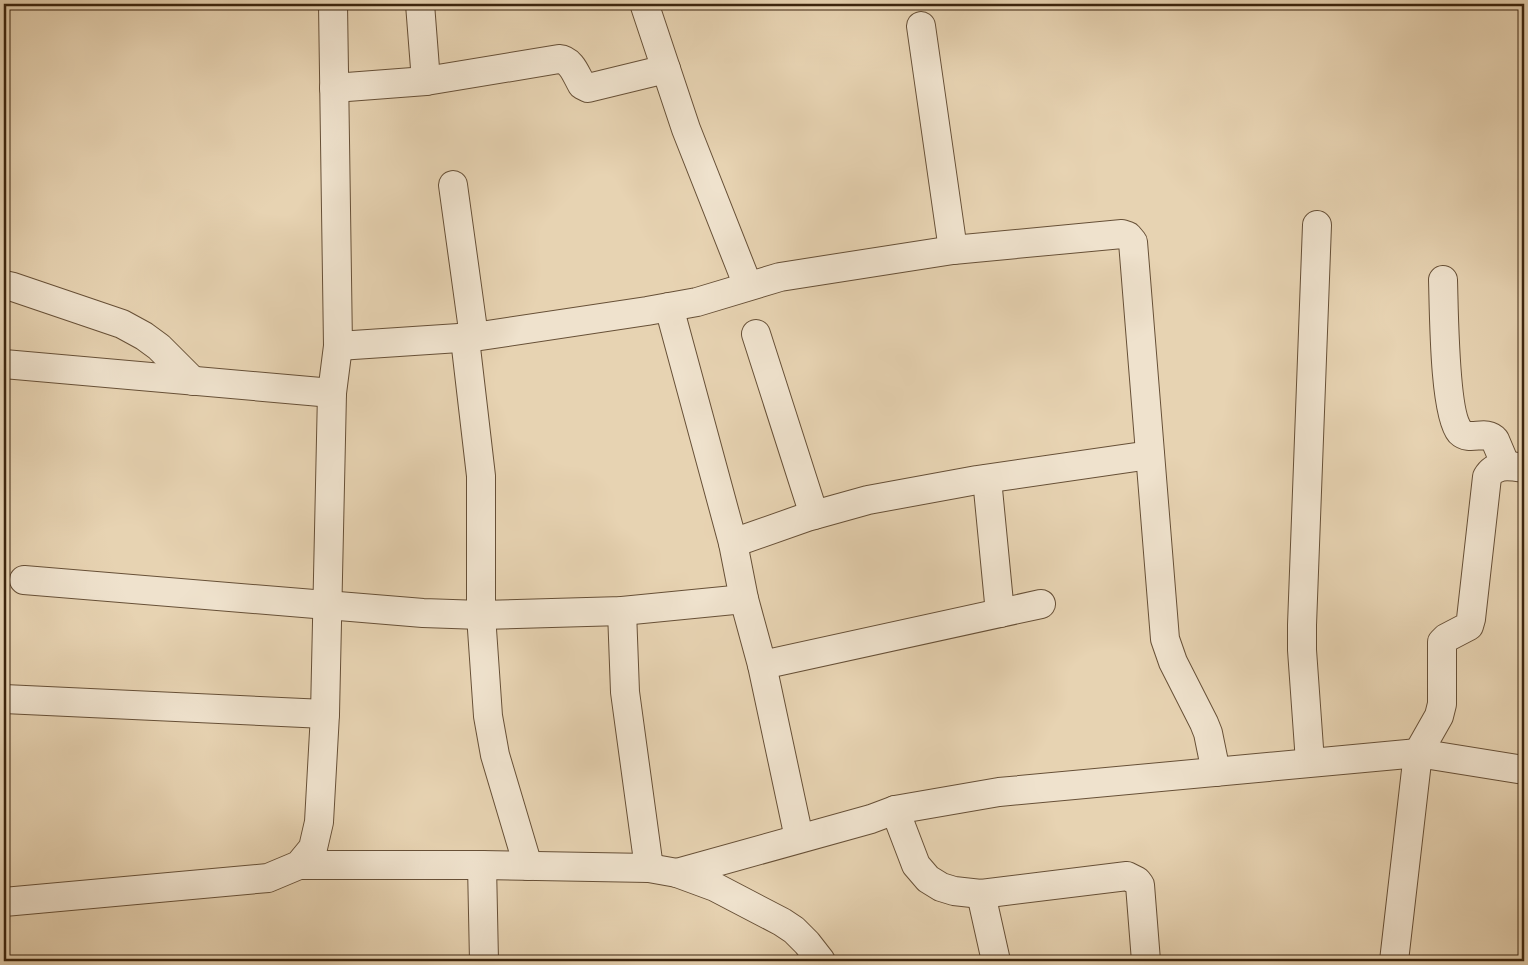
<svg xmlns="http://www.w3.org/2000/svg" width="1528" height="965" font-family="'IM FELL French Canon',serif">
<rect width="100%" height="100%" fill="#e7d3b2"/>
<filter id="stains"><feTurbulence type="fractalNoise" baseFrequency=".004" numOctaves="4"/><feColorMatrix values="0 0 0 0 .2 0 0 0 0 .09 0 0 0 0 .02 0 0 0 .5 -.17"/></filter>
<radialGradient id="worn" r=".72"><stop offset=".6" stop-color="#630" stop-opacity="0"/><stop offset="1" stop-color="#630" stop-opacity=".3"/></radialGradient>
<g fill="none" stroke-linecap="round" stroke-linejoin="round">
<defs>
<g id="minor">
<path d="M420,4L426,81"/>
<path d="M645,6L686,129L748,286"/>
<path d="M921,26L953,250"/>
<path d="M334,88L426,81L559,59C572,60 576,75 582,85L588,88L666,69"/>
<path d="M453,185L474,337"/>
<path d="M1443,280C1444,309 1444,414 1460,432C1470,442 1486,429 1495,440L1506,466"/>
<path d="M4,285L13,287L122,324L144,336L159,347L193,381"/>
<path d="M669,307L733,543L744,599L762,665L799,838"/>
<path d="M756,334L814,515"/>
<path d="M465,339L481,476V615L488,716L495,755L528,866"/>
<path d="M338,346L474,337L647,311L697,302L780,277L953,250L1122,234L1128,236L1133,242L1165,639L1173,662L1204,723L1208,733L1216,772"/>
<path d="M4,364L332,393"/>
<path d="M987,479L1000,613"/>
<path d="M733,543L807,517L868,500L977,480L1150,455"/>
<path d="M24,580L423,613L481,615L622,611L744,599"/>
<path d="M622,611L625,692L649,868"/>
<path d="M762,665L1041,604"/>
<path d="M4,699L325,714"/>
<path d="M1310,762L1302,650V625L1317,225"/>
<path d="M895,810L916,865L928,879L941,887L954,891L981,894L1127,876L1137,881L1140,885L1146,961"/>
<path d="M299,865H482L649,868L677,873L715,887L782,922L794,930L807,943L821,961"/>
<path d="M482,865L484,961"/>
<path d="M677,873L871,819L895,810L999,792L1418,753L1524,770"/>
<path d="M981,894L996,961"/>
<path d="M4,902L268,878L299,865L313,848L319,822L325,714L332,393L338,346L333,4"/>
<path d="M1394,961L1418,753L1439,716L1442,704V642L1446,638L1469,626L1471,619L1487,477C1495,463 1510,466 1524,468"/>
</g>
</defs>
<use href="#minor" stroke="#675037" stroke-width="30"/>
<use href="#minor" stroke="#efe2cd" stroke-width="28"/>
</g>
<rect width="1528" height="965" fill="none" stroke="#e7d3b2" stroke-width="20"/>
<rect x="5" y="5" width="1518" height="955" fill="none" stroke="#3c250e" stroke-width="2.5"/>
<rect x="10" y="10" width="1508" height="945" fill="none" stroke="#3c250e"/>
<rect width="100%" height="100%" filter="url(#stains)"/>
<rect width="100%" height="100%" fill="url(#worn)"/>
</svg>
